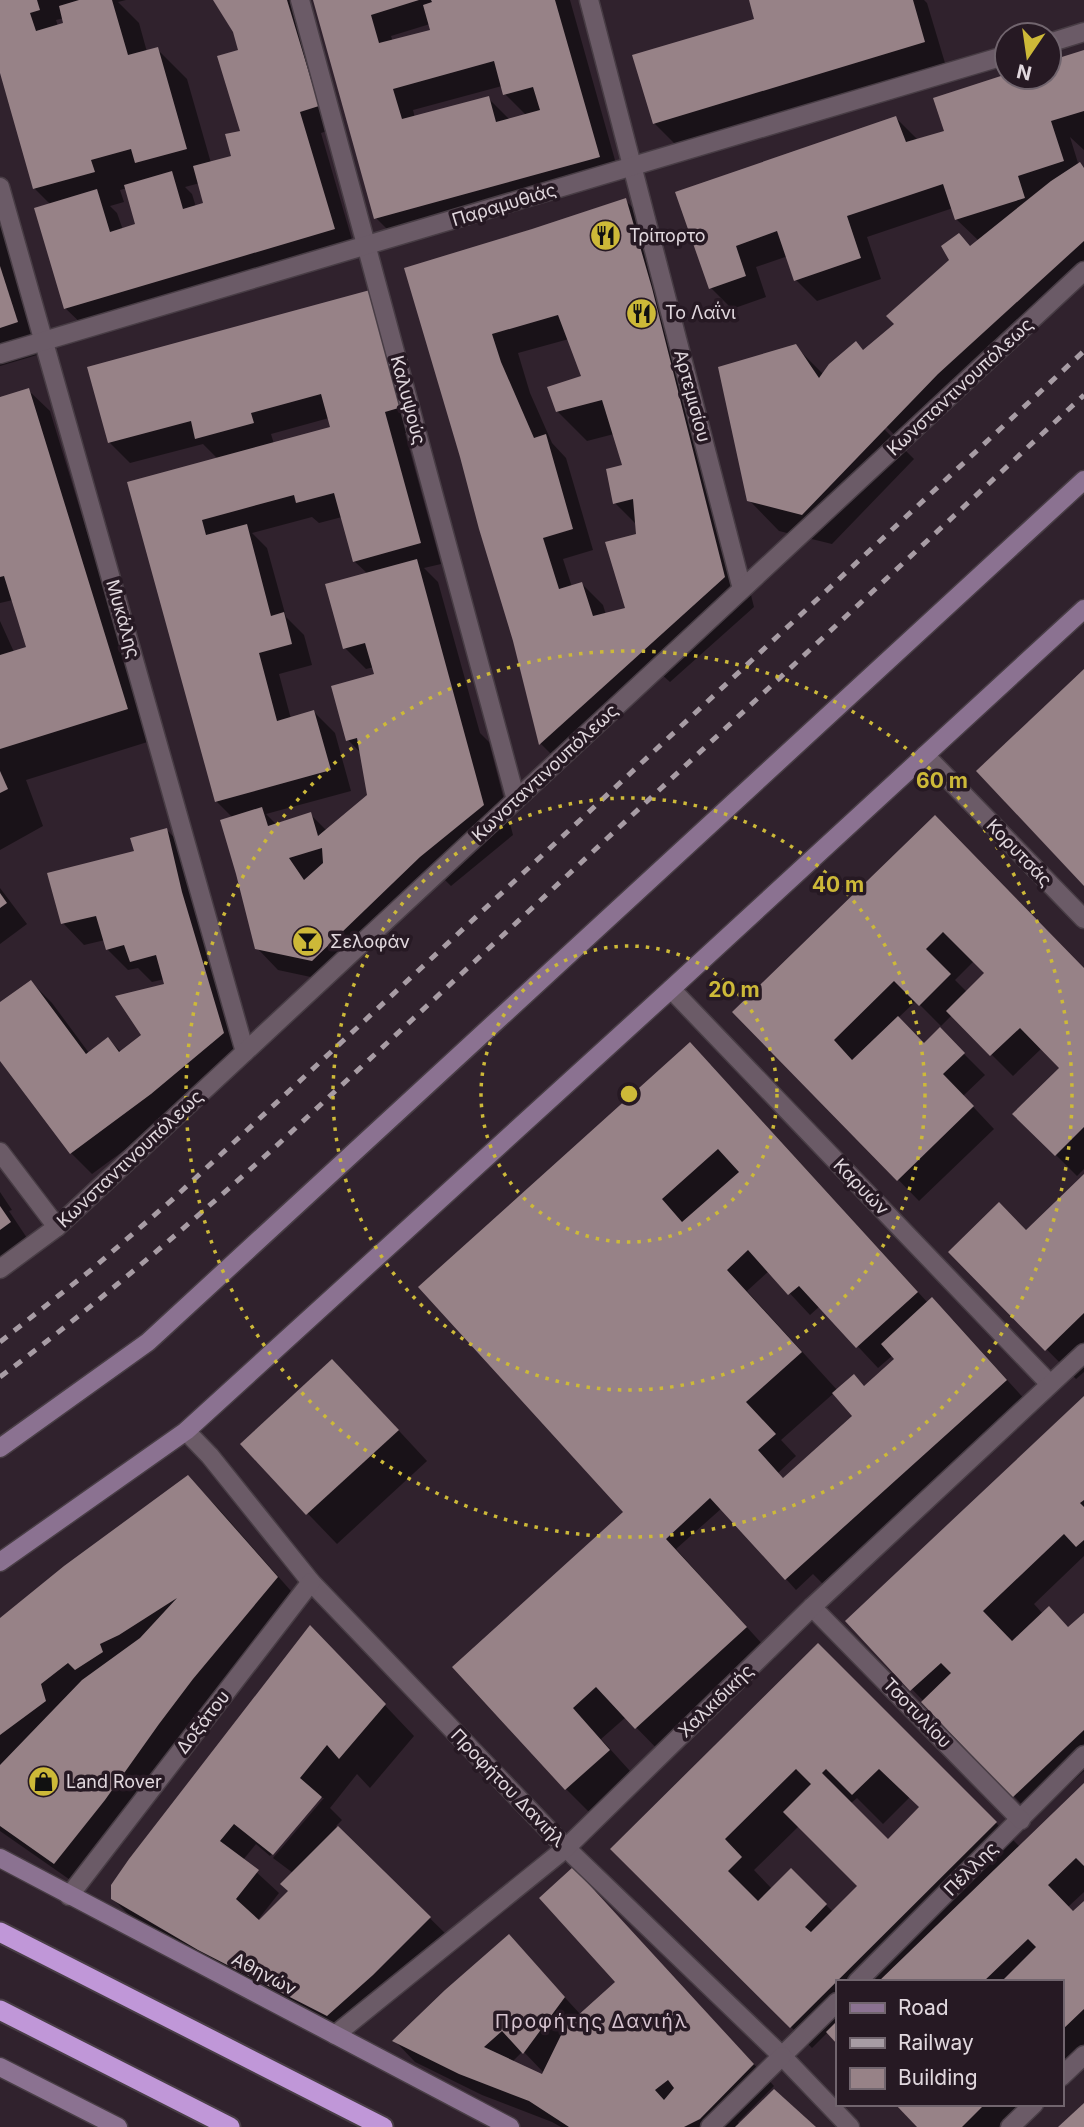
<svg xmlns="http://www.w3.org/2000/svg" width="1084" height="2127" font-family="Inter,sans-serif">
<rect width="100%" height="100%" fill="#30222d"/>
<g fill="#0007" fill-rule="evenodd">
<path d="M0,0H126L118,2L139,23L147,52L157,49L187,79L211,163L233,157L242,132L240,51L235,32L215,0H302L339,127L321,133L355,250L87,329L65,308L51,205L34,188L0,66ZM64,18L65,24L58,26L56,20ZM200,183L206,204L196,207L192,194L185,187ZM127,188L137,226L123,230L117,213L110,206L124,202L120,190Z"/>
<path d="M315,0H570L620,178L397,239L376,218ZM430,24L432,31L393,42L391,36ZM502,86L505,94L526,115L510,120L488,98L415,118L413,110Z"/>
<path d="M750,0H924L927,3L945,63L880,83L883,94L807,117L798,108L675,144L654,123L758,25Z"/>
<path d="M1084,52V150L1070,137L1078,163L1084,169V282L907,448L880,420L878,423L914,459L832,544L779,531L749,500L795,346L824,375L864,351L896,324L951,260L979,241L956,219L953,208L867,237L881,279L817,301L796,280L788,256L756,267L766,297L732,309L711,288L677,193L896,118L917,139L946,132L1007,76L1049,77V63Z"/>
<path d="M625,200L646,221L673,311L682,320L754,607L670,682L659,672L562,765L541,744L514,640L407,269ZM569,339L583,377L557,411L587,441L614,434L624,466L615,503L637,525L638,536L627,609L606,615L603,605L582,584L572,587L563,559L593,550L566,458L552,443L530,393L518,353Z"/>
<path d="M0,221L47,352L0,366Z"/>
<path d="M369,292L422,428L405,433L441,564L424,568L438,582L480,733L489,742L513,835L451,886L442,877L334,982L278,970L257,948L233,818L216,801L129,483L218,459L203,444L130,463L109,442ZM329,418L332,428L274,444L271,434ZM312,517L319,523L342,517L354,561L368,574L345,648L366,669L374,667L376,675L348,740L361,753L368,796L327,831L310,814L277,825L266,814L351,791L335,733L314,712L291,719L279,674L312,665L304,635L286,617L267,548L252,533Z"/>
<path d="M28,390L50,411L122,647L157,739L26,780L43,826L0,850V621L14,652L29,648L13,600L0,603V399Z"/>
<path d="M167,830L188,852L244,1054L172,1115L92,1174L71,1153L0,1058V1004L31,982L52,1003L89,1053L108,1039L122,1053L143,1036L167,986L165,979L152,982L138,968L128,970L107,949L105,940L84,945L63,923L136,852Z"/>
<path d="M863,886L1084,970V1169L1077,1176L1015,1114L1061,1068L1042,1048L1013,1076L952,1015L941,1026L916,1001L898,1018L924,1045L961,1051L985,1075L963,1096L994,1129L919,1201L735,1012ZM974,961L986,973L967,992L955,980Z"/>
<path d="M0,888L27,924L0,944Z"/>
<path d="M711,1065L928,1303L953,1320L1027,1402L824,1585L813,1574L796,1590L722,1508L676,1549L775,1658L666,1758L626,1717L601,1739L639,1781L596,1819L566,1789L455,1667L626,1513L421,1287ZM769,1271L810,1315L820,1306L878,1368L893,1355L896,1359L865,1388L838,1391L747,1291ZM834,1393L855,1416L784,1479L778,1473L796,1456L781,1440Z"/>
<path d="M1084,1176V1372L1076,1379L950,1252L1027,1231Z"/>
<path d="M0,1192L12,1210L9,1211L31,1244L0,1267Z"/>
<path d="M362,1391L427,1461L337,1544L242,1445Z"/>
<path d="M1084,1399V1556L1034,1604L1043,1614L1069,1629L1084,1615V1771L1034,1817L847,1621Z"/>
<path d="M188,1478L218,1508L298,1599L76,1884L0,1831V1620Z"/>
<path d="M818,1645L1020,1847L1084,1786V1892L1068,1907L1074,1913L1084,1904V2050L1061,2072V1982H837V2042L828,2032L812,2048L613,1849ZM910,1797L921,1808L888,1841L850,1804L857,1798L883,1824ZM799,1826L859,1886L833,1912L791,1870L772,1889L754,1870Z"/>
<path d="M339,1657L414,1736L370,1788L357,1774L330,1808L342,1820L336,1826L451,1939L349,2036L259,1989L248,1978L134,1920L113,1899ZM319,1798H324L273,1858L293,1873L290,1891L267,1931L257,1921L279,1893L243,1860L256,1844L270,1856Z"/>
<path d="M594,1891L774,2086L738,2122L740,2125L814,2127H561L552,2122L482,2095L415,2062L395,2041L509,1937L581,2015L617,1982ZM523,2051L544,2073L542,2076L512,2062Z"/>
<path d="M897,2104H1046L1022,2127H919Z"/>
</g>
<g fill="#978287" fill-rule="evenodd">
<path d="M0,0H37L40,10L30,13L36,31L63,23L59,6L79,0H112L128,55L158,47L187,149L135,163L131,149L91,160L95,172L33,189L0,73Z"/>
<path d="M213,0H287L319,106L300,112L335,229L64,309L34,208L97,189L110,232L135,224L124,185L172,171L183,209L203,203L193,166L231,156L225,134L240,131L217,56L238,50L233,32Z"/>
<path d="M313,0H419L371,15L379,43L430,30L423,5L432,2L431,0H555L600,157L374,219ZM494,61L503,95L533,87L540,110L496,122L489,96L402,119L393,89Z"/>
<path d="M749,0H913L925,42L653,124L632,55L754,19Z"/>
<path d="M1084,50V111L1051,121L1064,161L1018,176L1025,198L955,220L943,184L847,216L861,258L794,281L777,231L736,246L746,276L709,289L675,192L896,116L906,142L944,131L933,98L1007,74V77H1049V61Z"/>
<path d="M1080,162L1084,168V241L938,374L802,515L747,501L718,367L796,344L819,378L829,364L856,341L863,350L894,324L886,316L949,260L941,246L959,233L970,246L1051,181Z"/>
<path d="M626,198L652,288L725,577L539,745L513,641L479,529L460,457L404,268L532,229ZM558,315L581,376L547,387L556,412L602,400L622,465L606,469L613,504L633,499L636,534L605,542L625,608L593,616L582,582L559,589L543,538L573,529L546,434L534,438L501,362L492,334Z"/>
<path d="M0,266L18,322L0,328Z"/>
<path d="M370,290L402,407L385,412L421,543L353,562L334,493L296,503L294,495L202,520L206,535L247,524L271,616L284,612L292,644L259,653L277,721L314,710L331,770L215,802L127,482L330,427L321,394L251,413L254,423L195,439L191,421L108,443L87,367Z"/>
<path d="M29,388L128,709L0,749V655L26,647L4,576L0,577V397Z"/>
<path d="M417,559L484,805L420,857L312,961L255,949L236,874L220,820L262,807L268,826L311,812L318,836L367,795L357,738L346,741L331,686L374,674L365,643L343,649L325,584ZM322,848L323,863L304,880L289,858Z"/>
<path d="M1084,669V886L976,771Z"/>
<path d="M0,771L8,789L0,793Z"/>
<path d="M935,815L1084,968V1127L1055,1156L1012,1114L1059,1068L1020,1028L990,1056L946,1011L984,973L943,932L926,949L951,974L919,1006L894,981L834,1040L852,1060L898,1016L924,1043L940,1027L965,1053L943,1074L974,1106L897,1181L732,1012Z"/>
<path d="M167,828L182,892L224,1033L151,1094L70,1154L0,1061V1002L31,980L86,1054L108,1037L119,1052L141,1035L115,996L164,984L156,955L130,962L124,945L106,950L96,916L61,924L47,873L134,851L130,838Z"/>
<path d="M0,893L7,903L0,908Z"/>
<path d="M690,1042L918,1292L856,1348L799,1286L788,1295L748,1250L727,1270L802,1352L746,1402L776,1434L758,1450L783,1478L852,1416L832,1393L854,1374L864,1386L894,1359L881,1344L932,1297L1007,1380L785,1580L710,1498L666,1539L747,1627L635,1729L596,1687L573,1708L610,1750L565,1790L452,1667L623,1512L418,1287ZM718,1149L739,1172L682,1222L662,1199Z"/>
<path d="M1084,1174V1313L1045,1351L948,1252L999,1202L1026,1230Z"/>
<path d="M0,1206L11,1222L0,1230Z"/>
<path d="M332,1359L399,1430L306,1515L240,1444Z"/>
<path d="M1084,1396V1500L1080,1503L1084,1507V1540L1076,1547L1064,1534L983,1611L1012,1641L1049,1606L1068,1627L1084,1613V1730L1012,1798L921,1702L951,1673L941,1663L910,1691L845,1621Z"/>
<path d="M188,1475L278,1577L193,1679L159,1724L105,1800L54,1864L0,1826V1765L82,1680L140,1638L177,1598L119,1635L100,1644L103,1652L75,1670L68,1663L41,1684L46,1701L0,1735V1618L64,1566Z"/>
<path d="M310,1625L386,1704L339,1759L327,1745L300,1778L322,1797L273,1855L234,1824L220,1841L259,1870L236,1899L259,1920L288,1891L280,1884L338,1826L431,1917L373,1975L327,2016L198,1950L111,1899V1885L129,1859Z"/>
<path d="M818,1643L997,1822L790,2028L610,1849ZM796,1769L811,1784L783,1812L857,1886L811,1932L805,1927L827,1904L791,1868L758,1901L728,1871L742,1857L725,1839ZM826,1769L852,1795L879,1769L919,1807L888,1839L822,1773Z"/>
<path d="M1084,1783V1866L1076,1858L1048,1885L1073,1911L1084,1901V2009L1061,2031V1982H1001L1036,1947L1028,1939L983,1982H878Z"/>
<path d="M573,1867L754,2064L700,2119L684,2127H569L529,2101L459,2074L392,2041L445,1990L509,1934L565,1997L523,2054L502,2031L484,2047L542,2074L565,2027L615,1982L539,1898ZM668,2080L674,2088L664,2100L655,2090Z"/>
<path d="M837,2021V2044L826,2032Z"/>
<path d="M774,2089L816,2127H735Z"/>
<path d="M1084,2103V2127H1058Z"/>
<path d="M895,2104H985L962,2127H917Z"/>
</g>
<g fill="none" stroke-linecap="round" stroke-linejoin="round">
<defs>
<path id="service" d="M300,0L516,800"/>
<g id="pedestrian">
<path d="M857,1982L1084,1755"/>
<path d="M782,2056L837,2002"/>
</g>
<g id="minor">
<path d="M589,0L742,589"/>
<path d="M1049,43L1084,32"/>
<path d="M0,187L245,1052"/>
<path d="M0,354L1007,55"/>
<path d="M925,755L1084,919"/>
<path d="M671,989L1050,1384"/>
<path d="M186,1431L210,1456L311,1582L566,1848L782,2056L850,2127"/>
<path d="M812,1607L1021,1820"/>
<path d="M69,1896L311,1582"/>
<path d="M335,2035L566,1848L812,1607L1084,1353"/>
<path d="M1061,2077L1084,2055"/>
<path d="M710,2127L782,2056"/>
<path d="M1010,2127L1034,2104"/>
</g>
<g id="tertiary">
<path d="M0,1152L57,1227"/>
<path d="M0,1269L57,1227L1084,271"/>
</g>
<g id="secondary">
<path d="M0,1448L148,1342L1084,480"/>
<path d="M0,1562L186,1431L671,989L1084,609"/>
<path d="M0,1858L510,2127"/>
<path d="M0,2067L118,2127"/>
</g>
<g id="trunk">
<path d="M0,1932L383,2127"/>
<path d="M0,2010L230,2127"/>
</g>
</defs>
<use href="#service" stroke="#483d45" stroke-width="21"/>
<use href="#pedestrian" stroke="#483d45" stroke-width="21"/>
<use href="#minor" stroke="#483d45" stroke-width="21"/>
<use href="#tertiary" stroke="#483d45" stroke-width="21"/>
<use href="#secondary" stroke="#483d45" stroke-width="21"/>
<use href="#trunk" stroke="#483d45" stroke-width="23"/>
<use href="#service" stroke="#6b5b67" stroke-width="18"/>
<use href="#pedestrian" stroke="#6b5b67" stroke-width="18"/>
<use href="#minor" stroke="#6b5b67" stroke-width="18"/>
<use href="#tertiary" stroke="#6b5b67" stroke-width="18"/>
<use href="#secondary" stroke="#8b7291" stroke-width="18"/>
<use href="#trunk" stroke="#c097d8" stroke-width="19"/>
<g stroke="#a79ca4" stroke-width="5" stroke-dasharray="9 9" stroke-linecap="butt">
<path d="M0,1342L91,1270L173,1199L1084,351"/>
<path d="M0,1377C95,1306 185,1228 273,1149L1084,395"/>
</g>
</g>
<g fill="none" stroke="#cdb938" stroke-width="3.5" stroke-dasharray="3.5 7">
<circle cx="629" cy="1094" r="148"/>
<circle cx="629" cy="1094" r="296"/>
<circle cx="629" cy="1094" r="443"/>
</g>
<defs>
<symbol id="restaurant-disc" viewBox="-11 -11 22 22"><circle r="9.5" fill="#cdb938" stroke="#261923"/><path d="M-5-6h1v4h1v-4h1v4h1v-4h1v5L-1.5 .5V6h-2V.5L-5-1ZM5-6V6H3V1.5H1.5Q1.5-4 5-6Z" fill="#111"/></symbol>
<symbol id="bar-disc" viewBox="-11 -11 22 22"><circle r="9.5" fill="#cdb938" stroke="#261923"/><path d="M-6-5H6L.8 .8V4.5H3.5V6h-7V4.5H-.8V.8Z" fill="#111"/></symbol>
<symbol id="shop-disc" viewBox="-11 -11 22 22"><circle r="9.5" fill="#cdb938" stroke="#261923"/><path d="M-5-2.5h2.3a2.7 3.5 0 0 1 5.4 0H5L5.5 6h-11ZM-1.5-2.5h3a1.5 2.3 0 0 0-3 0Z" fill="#111"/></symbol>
</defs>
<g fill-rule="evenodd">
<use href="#restaurant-disc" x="588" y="218" width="35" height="35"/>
<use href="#restaurant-disc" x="624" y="296" width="35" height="35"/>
<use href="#bar-disc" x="290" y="924" width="35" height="35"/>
<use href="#shop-disc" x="26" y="1764" width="35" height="35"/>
</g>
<g text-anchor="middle" stroke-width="7" stroke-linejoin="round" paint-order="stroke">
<g font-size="18" fill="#e1d8de" stroke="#261923">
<text transform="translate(504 205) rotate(-17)" y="6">Παραμυθιάς</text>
<text transform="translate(960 387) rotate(-43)" y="6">Κωνσταντινουπόλεως</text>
<text transform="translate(692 396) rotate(75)" y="6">Αρτεμισίου</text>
<text transform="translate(408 400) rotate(75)" y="6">Καλυψούς</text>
<text transform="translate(123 619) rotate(74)" y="6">Μυκάλης</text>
<text transform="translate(545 773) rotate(-43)" y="6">Κωνσταντινουπόλεως</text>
<text transform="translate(1019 853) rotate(46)" y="6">Κορυτσάς</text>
<text transform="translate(130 1159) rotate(-43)" y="6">Κωνσταντινουπόλεως</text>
<text transform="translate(861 1187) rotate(46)" y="6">Καρυών</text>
<text transform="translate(716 1701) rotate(-44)" y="6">Χαλκιδικής</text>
<text transform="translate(917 1713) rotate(46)" y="6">Τσοτυλίου</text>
<text transform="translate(203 1722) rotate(-52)" y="6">Δοξάτου</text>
<text transform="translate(508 1788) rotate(46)" y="6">Προφήτου Δανιήλ</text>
<text transform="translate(971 1869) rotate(-45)" y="6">Πέλλης</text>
<text transform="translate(264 1974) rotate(28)" y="6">Αθηνών</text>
</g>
<g font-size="18" fill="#e1d8de" stroke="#261923" text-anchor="start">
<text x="629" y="242">Τρίπορτο</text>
<text x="665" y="319">Το Λαΐνι</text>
<text x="330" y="948">Σελοφάν</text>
<text x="66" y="1788">Land Rover</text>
</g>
<g font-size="19" letter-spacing="2" fill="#d7c4d1" stroke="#261923">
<text x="592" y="2028">Προφήτης Δανιήλ</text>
</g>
</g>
<circle cx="629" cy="1094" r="10" fill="#cdb938" stroke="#261923" stroke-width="3.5"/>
<g font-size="21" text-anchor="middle" font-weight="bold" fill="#cdb938" stroke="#261923" stroke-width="7" stroke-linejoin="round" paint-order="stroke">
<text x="942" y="788">60 m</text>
<text x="838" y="892">40 m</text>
<text x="734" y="997">20 m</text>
</g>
<rect x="836" y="1980" width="228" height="126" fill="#261923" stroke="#71656e" stroke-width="2"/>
<rect x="850" y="2003" width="35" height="10" fill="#8b7291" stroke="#71656e" stroke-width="2"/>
<text x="898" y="2015" font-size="21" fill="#e1d8de">Road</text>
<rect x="850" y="2038" width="35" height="10" fill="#a79ca4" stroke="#71656e" stroke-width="2"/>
<text x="898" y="2050" font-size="21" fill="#e1d8de">Railway</text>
<rect x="850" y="2068" width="35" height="21" fill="#978287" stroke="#71656e" stroke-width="2"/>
<text x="898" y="2085" font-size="21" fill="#e1d8de">Building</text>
<g transform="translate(1028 56) rotate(193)"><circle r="33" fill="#261923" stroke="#71656e" stroke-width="2"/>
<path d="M0-5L12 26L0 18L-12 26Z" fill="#cdb938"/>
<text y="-10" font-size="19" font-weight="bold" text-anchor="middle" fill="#e1d8de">N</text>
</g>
</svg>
